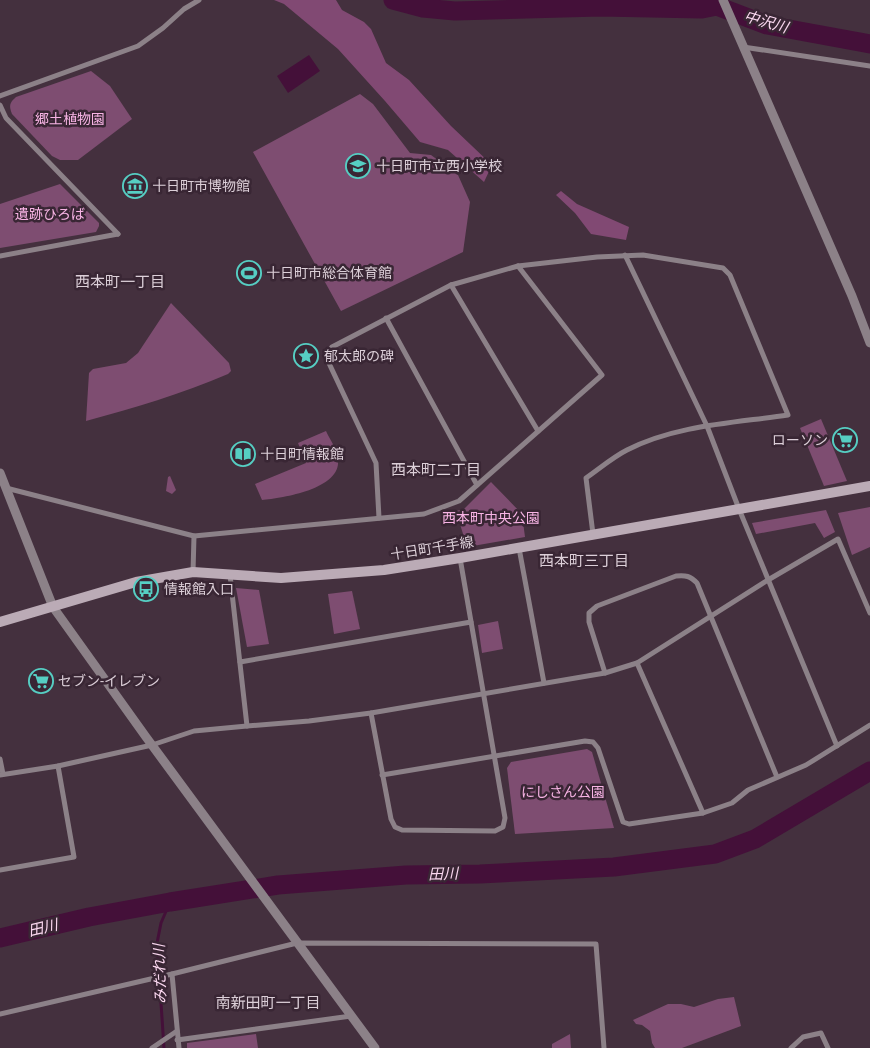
<svg xmlns="http://www.w3.org/2000/svg" width="870" height="1048" font-family="Ubuntu,'Noto Sans JP',sans-serif">
<rect width="100%" height="100%" fill="#44303e"/>
<g fill="#7e4d71">
<path d="M91,71L110,86L132,119L78,160H60L52,156L12,114C9,106 9,103 16,97Z"/>
<path d="M360,94L373,104L410,153L431,155L458,175L470,202L463,252L341,311L253,152Z"/>
<path d="M60,184L99,223V226L96,232L0,248V204Z"/>
<path d="M171,303L229,363L231,371L228,374C181,394 134,408 86,421L89,373L93,369L126,363L138,353Z"/>
<path d="M821,419L847,481L824,486L800,428Z"/>
<path d="M326,431C330,440 338,450 338,460C341,489 283,498 262,500L255,484L306,463L298,443Z"/>
<path d="M170,476L176,490L172,494L166,491L168,477Z"/>
<path d="M491,482L522,514L525,537L467,547L456,511L464,509Z"/>
<path d="M870,507V547L852,555L838,513Z"/>
<path d="M826,510L835,532L824,538L815,523L756,534L752,523Z"/>
<path d="M236,588L259,590L269,644L247,647Z"/>
<path d="M352,591L360,629L334,634L328,594Z"/>
<path d="M498,621L503,649L482,653L478,625Z"/>
<path d="M587,749L592,752L614,828L515,834L507,768L511,762Z"/>
<path d="M734,997L741,1026L682,1048H655L652,1043L650,1031L642,1025L636,1024L633,1020L668,1004H681L694,1007L718,999Z"/>
<path d="M256,1034L258,1048H187V1043Z"/>
<path d="M570,1034L571,1048H552V1044Z"/>
</g>
<g fill="#814973">
<path d="M274,0H336L342,10L364,22L371,29L386,63L409,80L451,126L492,165L484,182L448,150L420,142L385,101L338,49L284,4Z"/>
<path d="M561,191L577,204L629,227L626,240L591,234L575,213L556,195Z"/>
</g>
<path fill="#441039" d="M309,55L320,71L288,93L277,76Z"/>
<g fill="none" stroke-linecap="round" stroke-linejoin="round">
<g stroke="#441039" stroke-width="3">
<path d="M687,0L702,9"/>
<path d="M164,1048L157,943L161,923L170,902"/>
</g>
<g stroke="#441039" stroke-width="19">
<path d="M393,0L423,8L455,11L600,7L702,9L717,6L767,25L870,44"/>
<path d="M0,938L89,917L170,902L278,885L406,875L480,874L614,867L715,854L755,839L870,771"/>
</g>
<g stroke="#8c8188" stroke-width="5">
<path d="M743,47L870,66"/>
<path d="M0,96L138,46L163,28L184,9L199,0"/>
<path d="M0,105L6,118L118,234"/>
<path d="M625,255L707,426L739,509L837,746"/>
<path d="M0,256L118,234"/>
<path d="M451,285L538,431"/>
<path d="M386,318L477,485"/>
<path d="M6,488L194,536L424,514L459,501L602,375L518,266"/>
<path d="M379,518L376,463L327,359L328,353L332,347L451,285L518,266L597,257L643,255L723,268L730,275L788,415C734,423 676,425 627,450C613,457 599,469 586,478L593,534"/>
<path d="M519,548L544,683"/>
<path d="M193,572L194,536"/>
<path d="M230,575L247,726"/>
<path d="M240,662L471,622"/>
<path d="M637,663L703,813"/>
<path d="M605,673L589,622V613L597,606L676,576C686,575 690,576 697,583L777,777"/>
<path d="M371,713L391,819L395,827L402,830L495,831L503,827L505,818L460,558"/>
<path d="M0,759L3,774"/>
<path d="M0,775L58,766L152,745L194,731L247,726L309,721L371,713L605,673L637,663L768,580L838,539L870,613"/>
<path d="M382,775L585,741L593,742L598,748L623,822L629,824L703,813L732,803L748,790L806,765L870,725"/>
<path d="M0,870L74,857L58,766"/>
<path d="M172,974L179,1048"/>
<path d="M0,1014L172,974L297,943L596,944L604,1048"/>
<path d="M177,1040L351,1016"/>
<path d="M152,1048L177,1031"/>
<path d="M791,1048L803,1037L821,1033L828,1048"/>
</g>
<g stroke="#8c8188" stroke-width="9">
<path d="M723,0L852,296L870,343"/>
<path d="M0,473L53,607L146,737L375,1048"/>
</g>
<path stroke="#bbabb6" stroke-width="10" d="M0,622L136,582L193,572L281,578L384,570L460,558L870,486"/>
</g>
<defs>
<symbol id="school-ring" viewBox="-11 -11 22 22"><circle r="9.5" fill="#392634" stroke="#56cec3" stroke-width="1.5"/><path d="M0-5L7-2L0 1L-7-2ZM-4 1L0 2.5L4 1V4Q0 6-4 4Z" fill="#56cec3"/></symbol>
<symbol id="museum-ring" viewBox="-11 -11 22 22"><circle r="9.5" fill="#392634" stroke="#56cec3" stroke-width="1.5"/><path d="M0-6L6-3V-2H-6V-3ZM-5-1h2V3h-2ZM-1-1h2V3h-2ZM3-1h2V3H3ZM-6 4H6V6H-6Z" fill="#56cec3"/></symbol>
<symbol id="stadium-ring" viewBox="-11 -11 22 22"><circle r="9.5" fill="#392634" stroke="#56cec3" stroke-width="1.5"/><path d="M0-5a6.5 5 0 1 0 0 10a6.5 5 0 1 0 0-10ZM-3.5-1.8h7v3.6h-7Z" fill="#56cec3"/></symbol>
<symbol id="sight-ring" viewBox="-11 -11 22 22"><circle r="9.5" fill="#392634" stroke="#56cec3" stroke-width="1.5"/><path d="M0-6L1.8-2.2L6-1.7L2.9 1.2L3.7 5.4L0 3.3L-3.7 5.4L-2.9 1.2L-6-1.7L-1.8-2.2Z" fill="#56cec3"/></symbol>
<symbol id="supermarket-ring" viewBox="-11 -11 22 22"><circle r="9.5" fill="#392634" stroke="#56cec3" stroke-width="1.5"/><path d="M-6-5.5h2.5l.6 2H6L4.5 2H-2.5L-4.4-4H-6ZM-1.5 3.2a1.3 1.3 0 1 0 .1 0ZM3 3.2a1.3 1.3 0 1 0 .1 0Z" fill="#56cec3"/></symbol>
<symbol id="library-ring" viewBox="-11 -11 22 22"><circle r="9.5" fill="#392634" stroke="#56cec3" stroke-width="1.5"/><path d="M-6-4Q-3-5.5-.7-3.5V5Q-3 3-6 4ZM6-4Q3-5.5 .7-3.5V5Q3 3 6 4Z" fill="#56cec3"/></symbol>
<symbol id="bus-ring" viewBox="-11 -11 22 22"><circle r="9.5" fill="#392634" stroke="#56cec3" stroke-width="1.5"/><path d="M-5-6H5V4H4V6H2V4H-2V6H-4V4H-5ZM-3.5-4V0h7V-4ZM-3.5 1.2v1.5H-2V1.2ZM2 1.2v1.5H3.5V1.2Z" fill="#56cec3"/></symbol>
</defs>
<g fill-rule="evenodd">
<use href="#school-ring" x="344" y="152" width="28" height="28"/>
<use href="#museum-ring" x="121" y="172" width="28" height="28"/>
<use href="#stadium-ring" x="235" y="259" width="28" height="28"/>
<use href="#sight-ring" x="292" y="342" width="28" height="28"/>
<use href="#supermarket-ring" x="831" y="426" width="28" height="28"/>
<use href="#library-ring" x="229" y="440" width="28" height="28"/>
<use href="#bus-ring" x="132" y="575" width="28" height="28"/>
<use href="#supermarket-ring" x="27" y="667" width="28" height="28"/>
</g>
<g text-anchor="middle" stroke-width="5" stroke-linejoin="round" paint-order="stroke">
<g font-size="14" fill="#f8b4e5" stroke="#392634">
<text x="70" y="124">郷土植物園</text>
<text x="50" y="219">遺跡ひろば</text>
<text x="491" y="523">西本町中央公園</text>
<text x="563" y="797">にしさん公園</text>
</g>
<g font-size="14" fill="#dccfd8" stroke="#392634" text-anchor="start">
<text x="376" y="171">十日町市立西小学校</text>
<text x="152" y="191">十日町市博物館</text>
<text x="266" y="278">十日町市総合体育館</text>
<text x="324" y="361">郁太郎の碑</text>
<text x="828" y="445" text-anchor="end">ローソン</text>
<text x="260" y="459">十日町情報館</text>
<text x="164" y="594">情報館入口</text>
<text x="58" y="686">セブン-イレブン</text>
</g>
<g font-size="14" fill="#dccfd8" stroke="#392634">
<text transform="translate(432 548) rotate(-9)" y="5">十日町千手線</text>
</g>
<g font-size="15" font-style="italic" fill="#fad7ef" stroke="#392634">
<text transform="translate(766 22) rotate(16)" y="5">中沢川</text>
<text transform="translate(443 874) rotate(-2)" y="5">田川</text>
<text transform="translate(43 928) rotate(-13)" y="5">田川</text>
<text transform="translate(160 974) rotate(-92)" y="5">みだれ川</text>
</g>
<g font-size="15" fill="#dccfd8" stroke="#392634">
<text x="120" y="287">西本町一丁目</text>
<text x="436" y="475">西本町二丁目</text>
<text x="584" y="566">西本町三丁目</text>
<text x="268" y="1008">南新田町一丁目</text>
</g>
</g>
</svg>
